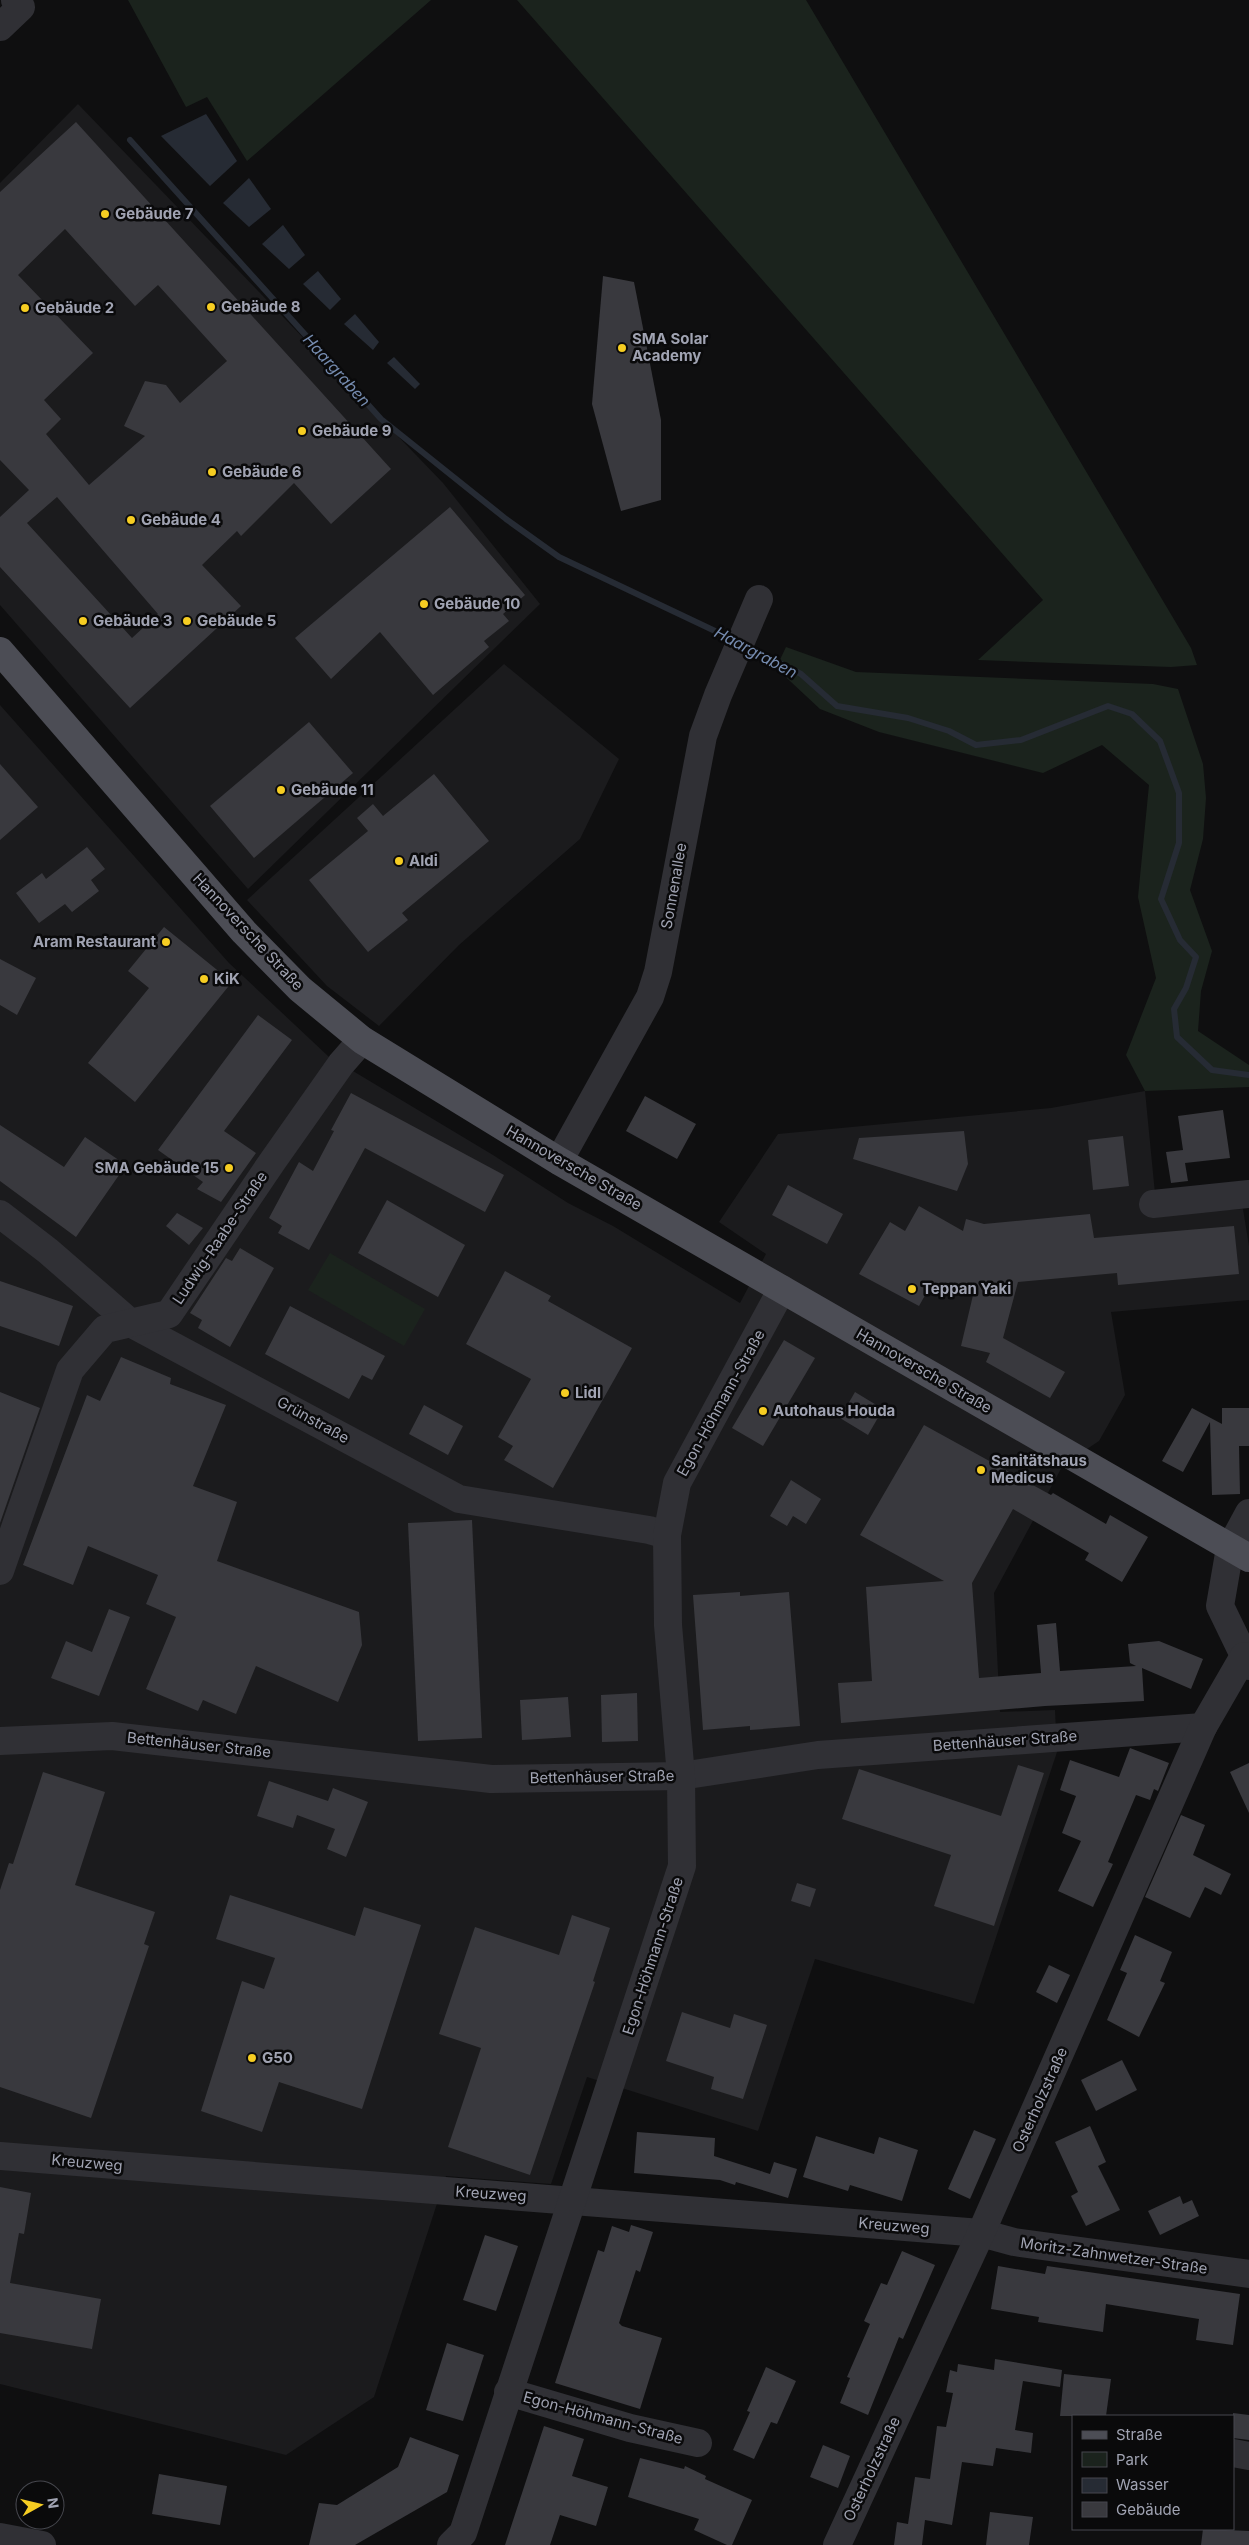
<svg xmlns="http://www.w3.org/2000/svg" width="1249" height="2545" font-family="Inter,sans-serif">
<rect width="100%" height="100%" fill="#0f0f10"/>
<g fill="#1b1b1d">
<path d="M78,104L443,483L540,604L248,889L0,605V183Z"/>
<path d="M504,664L619,759L580,839L459,945L379,1026L327,986L247,900Z"/>
<path d="M0,705L229,963L328,1056L493,1155L568,1203L613,1226L740,1303L766,1254L719,1222L778,1134L1051,1108L1145,1091L1157,1214L1243,1209L1249,1246V1300L1111,1312L1125,1395L1099,1441L1063,1465L994,1593L1000,1712L1055,1710L1057,1752L974,2004L815,1959L758,2131L587,2077L551,2184L446,2176L374,2397L286,2455L0,2384Z"/>
</g>
<g fill="#1b231d">
<path d="M128,0H431L247,161L207,97L186,107Z"/>
<path d="M517,0H806L1191,648L1197,665L1171,667L978,660L1043,600Z"/>
<path d="M786,647L856,672L1153,684L1178,689L1203,764L1206,798L1203,839L1190,890L1212,951L1201,991L1198,1031L1249,1065V1087L1145,1091L1126,1055L1156,978L1138,897L1149,785L1102,745L1043,773L879,732L820,709L776,668Z"/>
<path d="M330,1253L425,1309L404,1346L308,1290Z"/>
</g>
<g fill="#262b34">
<path d="M206,114L237,161L210,186L161,136Z"/>
<path d="M249,178L271,209L249,227L223,203Z"/>
<path d="M283,225L305,255L289,269L262,244Z"/>
<path d="M318,271L341,299L330,310L303,284Z"/>
<path d="M355,314L379,342L373,350L344,324Z"/>
<path d="M394,357L420,384L415,389L387,363Z"/>
</g>
<g fill="none" stroke-linecap="round" stroke-linejoin="round">
<g stroke="#262b34" stroke-width="6">
<path d="M130,140L381,419L506,519L559,557L734,640"/>
<path d="M745,645L801,674L837,706L908,718L949,731L976,745L1021,740L1108,706L1132,714L1160,741L1179,793V843L1161,899L1180,940L1196,957L1186,988L1174,1009L1177,1037L1212,1070L1249,1075"/>
</g>
</g>
<g fill="#39393e" fill-rule="evenodd">
<path d="M76,122L391,469L331,524L294,483L241,536L237,531L202,565L241,606L130,708L0,567V517L29,490L0,460V192ZM65,229L135,306L158,285L227,361L180,403L166,385L145,381L124,426L145,436L89,485L46,434L61,419L44,400L93,353L18,275ZM57,497L158,614L132,638L27,523Z"/>
<path d="M603,276L634,282L661,420V500L621,511L592,404Z"/>
<path d="M450,507L525,595L503,614L509,621L484,641L489,647L433,695L380,632L331,679L295,638Z"/>
<path d="M309,722L353,773L254,858L210,806Z"/>
<path d="M0,764L38,807L0,840Z"/>
<path d="M434,774L489,841L402,913L408,920L368,952L309,880L368,831L357,818L373,804L383,816Z"/>
<path d="M87,847L105,869L91,880L99,891L72,912L65,904L39,923L16,893L42,873L46,879Z"/>
<path d="M164,927L232,982L135,1102L88,1063L149,988L128,971Z"/>
<path d="M0,959L36,978L17,1015L0,1005Z"/>
<path d="M258,1015L292,1040L224,1131L256,1153L221,1202L197,1189L203,1182L158,1150Z"/>
<path d="M351,1093L504,1175L485,1212L365,1148L309,1250L278,1233L282,1226L269,1218L299,1162L313,1171L334,1131L331,1130Z"/>
<path d="M645,1096L696,1124L677,1159L626,1131Z"/>
<path d="M1223,1110L1230,1158L1185,1163L1188,1181L1171,1183L1166,1152L1183,1150L1178,1116Z"/>
<path d="M0,1125L64,1167L85,1137L126,1165L76,1237L0,1181Z"/>
<path d="M964,1131L968,1164L957,1191L853,1159L859,1138Z"/>
<path d="M1123,1136L1129,1186L1093,1190L1088,1140Z"/>
<path d="M788,1185L843,1214L827,1244L772,1215Z"/>
<path d="M387,1200L465,1245L438,1297L358,1253Z"/>
<path d="M919,1206L963,1231L966,1219L984,1224L1090,1214L1094,1238L1234,1226L1239,1274L1118,1285L1117,1273L1018,1282L1003,1338L1065,1372L1050,1398L986,1362L990,1353L961,1346L974,1291L932,1283L919,1306L859,1274L890,1222L905,1231Z"/>
<path d="M177,1213L203,1228L189,1245L166,1226Z"/>
<path d="M240,1248L274,1268L230,1347L198,1328L202,1320L190,1313L226,1258L232,1261Z"/>
<path d="M505,1271L551,1296L548,1301L632,1348L553,1488L504,1460L513,1446L498,1437L531,1379L466,1344Z"/>
<path d="M0,1281L73,1306L59,1346L0,1326Z"/>
<path d="M290,1306L385,1356L372,1380L362,1375L349,1399L265,1354Z"/>
<path d="M784,1340L815,1358L763,1446L732,1428Z"/>
<path d="M121,1357L171,1378L170,1384L226,1405L193,1486L237,1502L217,1561L359,1612L362,1645L338,1702L256,1666L236,1714L203,1700L198,1711L146,1689L176,1617L146,1604L158,1575L88,1546L73,1585L23,1565L87,1395L100,1401Z"/>
<path d="M0,1392L40,1408L0,1523Z"/>
<path d="M855,1392L883,1409L868,1435L840,1418Z"/>
<path d="M424,1405L463,1426L448,1455L409,1434Z"/>
<path d="M1192,1408L1222,1424V1408H1249V1446H1239L1240,1494L1212,1495L1210,1422L1183,1472L1162,1461Z"/>
<path d="M924,1425L1051,1495L1053,1493L1106,1524L1110,1515L1148,1537L1122,1582L1085,1560L1089,1553L1013,1509L972,1583L979,1678L1041,1673L1037,1625L1056,1623L1060,1671L1136,1666L1130,1663L1128,1644L1159,1641L1203,1659L1191,1689L1142,1668L1144,1701L1045,1706L841,1723L838,1683L872,1681L866,1587L944,1581L860,1535Z"/>
<path d="M791,1480L821,1499L806,1524L793,1516L787,1526L770,1516Z"/>
<path d="M472,1520L482,1738L418,1741L408,1523Z"/>
<path d="M740,1592V1596L789,1592L800,1726L750,1730V1726L703,1730L693,1595Z"/>
<path d="M109,1609L130,1617L99,1696L51,1678L66,1641L92,1652Z"/>
<path d="M637,1693L638,1741L602,1742L601,1695Z"/>
<path d="M568,1697L571,1737L522,1740L520,1700Z"/>
<path d="M1130,1748L1169,1763L1158,1791L1154,1789L1150,1800L1136,1795L1108,1862L1113,1864L1093,1907L1058,1891L1081,1841L1062,1833L1076,1796L1060,1790L1070,1760L1119,1777Z"/>
<path d="M1249,1763V1813L1230,1772Z"/>
<path d="M1018,1765L1044,1773L994,1926L934,1906L951,1855L842,1819L859,1769L1001,1816Z"/>
<path d="M43,1772L105,1792L75,1885L155,1912L144,1944L149,1946L91,2118L0,2087V1890L9,1863L13,1864Z"/>
<path d="M269,1781L328,1801L333,1788L368,1802L346,1857L327,1849L335,1829L297,1815L293,1828L257,1816Z"/>
<path d="M1181,1815L1205,1825L1193,1855L1231,1874L1221,1895L1205,1887L1190,1918L1145,1897Z"/>
<path d="M797,1883L816,1889L810,1907L791,1901Z"/>
<path d="M230,1895L355,1936L364,1907L421,1925L362,2109L279,2082L262,2132L201,2111L242,1981L264,1989L275,1958L216,1939Z"/>
<path d="M572,1915L610,1928L593,1981L595,1982L530,2175L448,2147L481,2048L439,2034L475,1927L559,1955Z"/>
<path d="M1135,1935L1172,1952L1160,1981L1165,1983L1139,2037L1107,2020L1127,1973L1120,1970Z"/>
<path d="M1049,1965L1070,1975L1057,2003L1036,1992Z"/>
<path d="M682,2012L730,2028L734,2014L767,2025L743,2099L711,2089L714,2077L666,2061Z"/>
<path d="M1122,2060L1137,2090L1096,2111L1081,2080Z"/>
<path d="M1090,2126L1106,2162L1098,2166L1120,2210L1086,2226L1071,2196L1078,2192L1055,2142Z"/>
<path d="M974,2130L996,2139L970,2199L948,2189Z"/>
<path d="M637,2132L715,2138L714,2156L770,2174L774,2162L797,2169L788,2198L736,2182L735,2185L720,2180L634,2173Z"/>
<path d="M816,2136L874,2154L879,2137L918,2150L902,2201L850,2185L848,2191L803,2177Z"/>
<path d="M0,2187L31,2193L24,2234L19,2233L10,2283L101,2299L92,2349L0,2333Z"/>
<path d="M1180,2196L1183,2204L1192,2200L1199,2216L1160,2235L1148,2211Z"/>
<path d="M631,2225L653,2232L640,2272L636,2270L619,2323L622,2326L662,2338L640,2409L555,2383L598,2250L604,2252L612,2226L629,2232Z"/>
<path d="M485,2235L518,2246L496,2311L463,2300Z"/>
<path d="M902,2251L935,2265L903,2339L899,2337L868,2415L840,2403L850,2378L847,2377L870,2324L864,2321L881,2283L887,2285Z"/>
<path d="M998,2266L1045,2274L1047,2266L1240,2294L1233,2345L1196,2340L1199,2319L1106,2304L1103,2332L1038,2322L1039,2317L991,2309Z"/>
<path d="M447,2343L484,2355L463,2421L426,2410Z"/>
<path d="M995,2359L1062,2370L1060,2387L1023,2381L1015,2430L1033,2433L1031,2453L996,2448L993,2466L962,2462L952,2525L925,2520L922,2545H894L897,2522L908,2524L915,2477L930,2479L937,2426L946,2427L953,2393L946,2392L950,2370L957,2372L958,2364L994,2370Z"/>
<path d="M766,2367L796,2381L777,2424L771,2422L754,2459L733,2450L750,2412L747,2411Z"/>
<path d="M1064,2374L1111,2379L1106,2416H1060Z"/>
<path d="M1233,2413L1249,2415V2440L1233,2438Z"/>
<path d="M544,2426L584,2439L572,2476L608,2487L596,2526L560,2515L550,2545H505Z"/>
<path d="M410,2437L459,2455L447,2492L355,2545H309L319,2503L337,2505L398,2467Z"/>
<path d="M823,2445L850,2456L838,2488L810,2477Z"/>
<path d="M640,2458L684,2469L685,2466L706,2476L705,2479L752,2500L732,2545H727L694,2530L699,2519L628,2497Z"/>
<path d="M159,2474L227,2486L220,2525L152,2514Z"/>
<path d="M990,2512L1033,2517L1029,2545H986Z"/>
<path d="M1203,2529L1249,2531V2545H1201Z"/>
</g>
<g fill="none" stroke-linecap="round" stroke-linejoin="round">
<g stroke="#303035" stroke-width="28">
<path d="M0,27L21,7L15,0"/>
<path d="M559,1161L650,997L658,972L703,736L718,695L759,599"/>
<path d="M1153,1204L1249,1194"/>
<path d="M0,1214L48,1251L132,1324L459,1499L649,1530L667,1535"/>
<path d="M1249,1513L1230,1548L1220,1606L1249,1666"/>
<path d="M0,1571L70,1370L105,1329L169,1314L272,1162L341,1064L362,1040"/>
<path d="M0,1741L112,1736L491,1779L681,1776L818,1755L1203,1727"/>
<path d="M0,2156L981,2233L1014,2242L1249,2274"/>
<path d="M508,2392L630,2428L698,2443"/>
<path d="M1233,2453L1249,2456"/>
<path d="M0,2537L42,2545"/>
<path d="M451,2545L463,2533L682,1866L681,1776L668,1625L667,1535L677,1483L782,1289"/>
<path d="M837,2545L981,2233L1203,1727L1244,1656"/>
</g>
<path stroke="#4c4d55" stroke-width="28" d="M0,651L244,932L300,989L362,1040L559,1161L1249,1558"/>
</g>
<g fill="#f6cd22" stroke="#0a0a0b" stroke-width="2">
<circle cx="105" cy="214" r="5"/>
<circle cx="211" cy="307" r="5"/>
<circle cx="25" cy="308" r="5"/>
<circle cx="622" cy="348" r="5"/>
<circle cx="302" cy="431" r="5"/>
<circle cx="212" cy="472" r="5"/>
<circle cx="131" cy="520" r="5"/>
<circle cx="424" cy="604" r="5"/>
<circle cx="83" cy="621" r="5"/>
<circle cx="187" cy="621" r="5"/>
<circle cx="281" cy="790" r="5"/>
<circle cx="399" cy="861" r="5"/>
<circle cx="166" cy="942" r="5"/>
<circle cx="204" cy="979" r="5"/>
<circle cx="229" cy="1168" r="5"/>
<circle cx="912" cy="1289" r="5"/>
<circle cx="565" cy="1393" r="5"/>
<circle cx="763" cy="1411" r="5"/>
<circle cx="981" cy="1470" r="5"/>
<circle cx="252" cy="2058" r="5"/>
</g>
<g text-anchor="middle" stroke-width="5" stroke-linejoin="round" paint-order="stroke">
<g font-size="15" font-weight="bold" fill="#a0a3b2" stroke="#0a0a0b" text-anchor="start">
<text x="115" y="219">Gebäude 7</text>
<text x="221" y="312">Gebäude 8</text>
<text x="35" y="313">Gebäude 2</text>
<text x="632" y="344">SMA Solar<tspan x="632" dy="17">Academy</tspan></text>
<text x="312" y="436">Gebäude 9</text>
<text x="222" y="477">Gebäude 6</text>
<text x="141" y="525">Gebäude 4</text>
<text x="434" y="609">Gebäude 10</text>
<text x="93" y="626">Gebäude 3</text>
<text x="197" y="626">Gebäude 5</text>
<text x="291" y="795">Gebäude 11</text>
<text x="409" y="866">Aldi</text>
<text x="156" y="947" text-anchor="end">Aram Restaurant</text>
<text x="214" y="984">KiK</text>
<text x="219" y="1173" text-anchor="end">SMA Gebäude 15</text>
<text x="922" y="1294">Teppan Yaki</text>
<text x="575" y="1398">Lidl</text>
<text x="773" y="1416">Autohaus Houda</text>
<text x="991" y="1466">Sanitätshaus<tspan x="991" dy="17">Medicus</tspan></text>
<text x="262" y="2063">G50</text>
</g>
<g font-size="15" fill="#a0a3b2" stroke="#0a0a0b">
<text transform="translate(674 886) rotate(-80)" y="5">Sonnenallee</text>
<text transform="translate(248 932) rotate(47)" y="5">Hannoversche Straße</text>
<text transform="translate(574 1168) rotate(30)" y="5">Hannoversche Straße</text>
<text transform="translate(220 1238) rotate(-56)" y="5">Ludwig-Raabe-Straße</text>
<text transform="translate(924 1371) rotate(30)" y="5">Hannoversche Straße</text>
<text transform="translate(721 1403) rotate(-61)" y="5">Egon-Höhmann-Straße</text>
<text transform="translate(313 1420) rotate(29)" y="5">Grünstraße</text>
<text transform="translate(1005 1741) rotate(-4)" y="5">Bettenhäuser Straße</text>
<text transform="translate(199 1745) rotate(6)" y="5">Bettenhäuser Straße</text>
<text transform="translate(602 1777) rotate(-1)" y="5">Bettenhäuser Straße</text>
<text transform="translate(653 1956) rotate(-72)" y="5">Egon-Höhmann-Straße</text>
<text transform="translate(1040 2100) rotate(-66)" y="5">Osterholzstraße</text>
<text transform="translate(87 2163) rotate(5)" y="5">Kreuzweg</text>
<text transform="translate(491 2194) rotate(4)" y="5">Kreuzweg</text>
<text transform="translate(894 2226) rotate(5)" y="5">Kreuzweg</text>
<text transform="translate(1114 2256) rotate(8)" y="5">Moritz-Zahnwetzer-Straße</text>
<text transform="translate(603 2418) rotate(15)" y="5">Egon-Höhmann-Straße</text>
<text transform="translate(872 2469) rotate(-65)" y="5">Osterholzstraße</text>
</g>
<g font-size="16" font-style="italic" fill="#758baf" stroke="#0a0a0b">
<text transform="translate(337 370) rotate(48)" y="6">Haargraben</text>
<text transform="translate(756 652) rotate(28)" y="6">Haargraben</text>
</g>
</g>
<rect x="1072" y="2415" width="162" height="115" fill="#0a0a0b" stroke="#46474e"/>
<rect x="1082" y="2431" width="25" height="8" fill="#4c4d55" stroke="#46474e"/>
<text x="1116" y="2440" font-size="15" fill="#a0a3b2">Straße</text>
<rect x="1082" y="2452" width="25" height="15" fill="#1b231d" stroke="#46474e"/>
<text x="1116" y="2465" font-size="15" fill="#a0a3b2">Park</text>
<rect x="1082" y="2478" width="25" height="15" fill="#262b34" stroke="#46474e"/>
<text x="1116" y="2490" font-size="15" fill="#a0a3b2">Wasser</text>
<rect x="1082" y="2502" width="25" height="15" fill="#39393e" stroke="#46474e"/>
<text x="1116" y="2515" font-size="15" fill="#a0a3b2">Gebäude</text>
<g transform="translate(40 2505) rotate(82)"><circle r="24" fill="#0a0a0b" stroke="#46474e"/>
<path d="M0-4L9 19L0 12L-9 19Z" fill="#f6cd22"/>
<text y="-8" font-size="14" font-weight="bold" text-anchor="middle" fill="#a0a3b2">N</text>
</g>
</svg>
